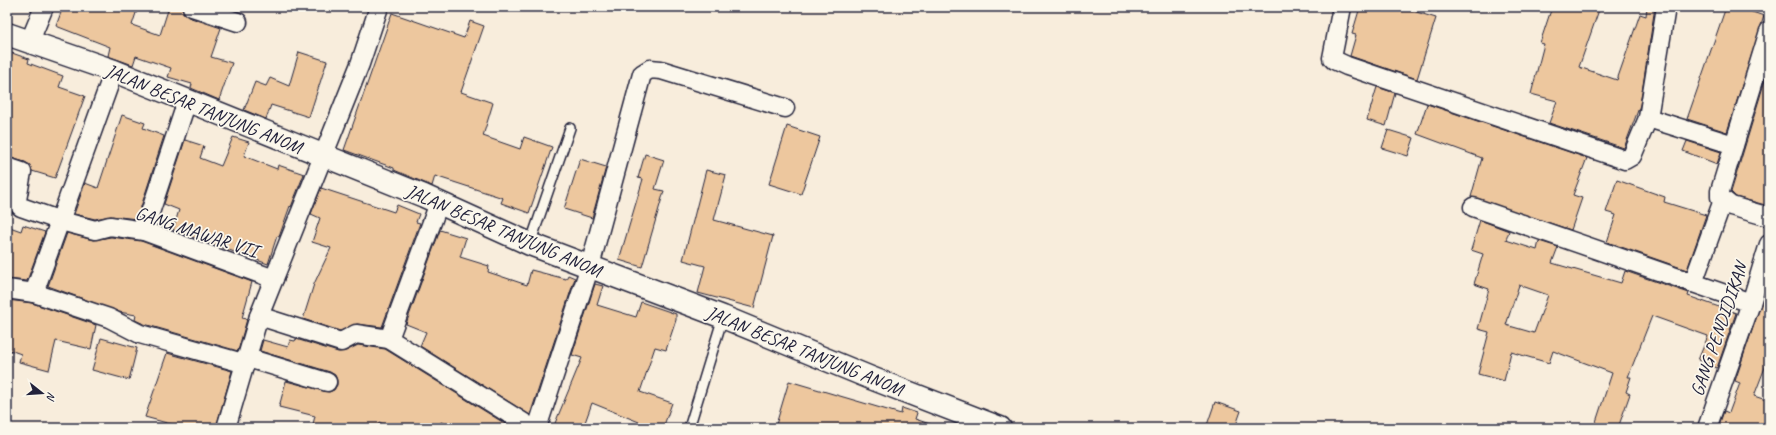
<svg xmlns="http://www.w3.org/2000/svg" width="1776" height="435" font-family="Caveat,sans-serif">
<rect width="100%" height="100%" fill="#f8eddc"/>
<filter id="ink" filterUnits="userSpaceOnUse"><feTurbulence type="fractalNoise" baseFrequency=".025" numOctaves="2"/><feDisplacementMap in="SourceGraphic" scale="8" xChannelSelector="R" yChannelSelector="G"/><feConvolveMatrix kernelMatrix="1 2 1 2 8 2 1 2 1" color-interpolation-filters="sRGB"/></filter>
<g filter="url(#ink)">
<g fill="#edc79e" stroke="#22223b" fill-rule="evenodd">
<path d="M63,7H138L132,25L160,35L169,7H182L184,14L188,17L221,28L211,57L232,63L219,100L191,88L192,84L168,77L171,68L136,56L133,65L108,56L110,47L56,26Z"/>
<path d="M1360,7H1400L1436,18L1417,79L1350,56L1356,35L1352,34Z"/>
<path d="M1552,7H1600L1579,67L1617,80L1640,14L1646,16L1647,7H1655L1640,105L1624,148L1549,123L1557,101L1531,94L1544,44L1540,43Z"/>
<path d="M1726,7H1738L1764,16L1727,132L1687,119Z"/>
<path d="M392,13L464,38L470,21L484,26L461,92L493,103L483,136L520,149L524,137L552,147L529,213L501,203L503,198L435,176L432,186L394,170V168L344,150Z"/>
<path d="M299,52L327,61L309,117L271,105L266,119L244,110L255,82L266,86L270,78L289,86Z"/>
<path d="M12,53L29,59L28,63L63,76L59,87L85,96L55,178L32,171L30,165L25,162L7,157V66Z"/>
<path d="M1769,67V206L1736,197L1731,192Z"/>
<path d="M1377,87L1395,93L1386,126L1367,120Z"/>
<path d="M1427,104L1587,158L1573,195L1582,198L1571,230L1471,197L1482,158L1417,134Z"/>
<path d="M122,115L145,123L143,128L164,136L137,219L111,216L95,219L74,214L85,183L98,188Z"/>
<path d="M787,126L820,137L801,194L769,184Z"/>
<path d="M1388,130L1414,138L1408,156L1382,148Z"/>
<path d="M233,137L249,142L244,156L277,169L278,165L304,174L291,207L290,206L279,237L277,236L268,264L173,230L179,210L164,204L185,140L204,146L200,158L221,166Z"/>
<path d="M1687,141L1721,152L1717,164L1683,151Z"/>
<path d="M645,154L664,160L655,189L664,191L642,267L619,260L643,179L638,178Z"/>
<path d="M580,159L606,167L592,218L564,209Z"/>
<path d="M706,170L726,175L714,220L773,236L754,308L698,293L705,266L683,260Z"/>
<path d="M1617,180L1665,197L1664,202L1706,215L1687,270L1607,242L1616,215L1606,212Z"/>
<path d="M321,188L394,212L397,205L419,214L416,222L420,223L382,327L357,324L340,331L303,319L314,284L331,248L312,242L320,218L311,214Z"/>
<path d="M1480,220L1509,231L1506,240L1537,250L1539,241L1558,247L1552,263L1621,283L1625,271L1689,293L1688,296L1736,313L1717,368L1698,360L1708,336L1652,316L1628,377H1631L1626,392L1630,394L1618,428H1594L1612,373L1553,351L1549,363L1511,352L1504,381L1478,374L1489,332L1478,329L1489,289L1474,284L1483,254L1471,250ZM1519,285L1548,295L1534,333L1506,325Z"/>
<path d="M23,225L45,232L27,281L7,279V226L21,231Z"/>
<path d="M440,230L466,238L460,257L489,266L488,272L527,285L531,270L566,279L568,275L575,278L530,415L420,346L426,332L406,324Z"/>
<path d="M67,233L93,240L111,237L141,241L252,282L242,318L247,319L238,351L144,324L135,320L136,315L119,312L48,286Z"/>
<path d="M1769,280V357L1754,396L1769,401V428H1718L1724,411L1729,413L1740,383L1735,381Z"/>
<path d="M595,284L603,286L597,305L636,317L641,302L676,314V320L666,350L655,347L640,392L672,403L663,428H637L639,422L592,403L583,428H553L582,358L572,355Z"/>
<path d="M7,300L32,303L96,325L91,349L56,341L49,370L19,362L21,354L7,349Z"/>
<path d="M101,338L137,348L129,380L92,370Z"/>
<path d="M296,339L338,352L346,351L358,345L385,349L512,428H453L441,422L439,428H392L379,422L377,428H312L315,416L279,407L286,381L329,392L334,390L337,385V380L335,375L330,372L260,351L263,340L288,347L290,340L295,341Z"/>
<path d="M167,353L232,371L216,428H185L145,417Z"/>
<path d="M789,381L901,414L902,408L917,413L915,419L933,425L932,428H775Z"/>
<path d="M1215,402L1241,411L1235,428H1206Z"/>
</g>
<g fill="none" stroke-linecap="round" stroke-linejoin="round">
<defs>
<g id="lane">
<path d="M530,244L570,128"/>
<path d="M689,428L723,317"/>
</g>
<g id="street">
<path d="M192,7L238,22"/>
<path d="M1342,7L1332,58L1334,60L1347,66L1625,160L1632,156L1648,118"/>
<path d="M1666,7L1648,118L1734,145"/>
<path d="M1769,31L1720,191V197L1731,206L1769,217"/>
<path d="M29,43L44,7"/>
<path d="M7,167L22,172L17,200L18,204L21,207L61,221L95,230L110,226L144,231L274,279"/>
<path d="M1473,207L1751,303"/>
<path d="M144,231L187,101"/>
<path d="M1693,283L1723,200"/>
<path d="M7,289L34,293L109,318L140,334L246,364"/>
<path d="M34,293L114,71"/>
<path d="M259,316L341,342L356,334L389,339L532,428"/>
<path d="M389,339L439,203"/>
<path d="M248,358L327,382"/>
<path d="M226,428L259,316L360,64L379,7"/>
<path d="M537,428L590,266L642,74L650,69L661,70L785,108"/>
<path d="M1707,428L1751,303L1769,244"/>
</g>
<path id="primary" d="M7,34L114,71L424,196L530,244L723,317L871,378L1000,428"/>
</defs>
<use href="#lane" stroke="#22223b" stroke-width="12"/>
<use href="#street" stroke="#22223b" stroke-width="21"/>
<use href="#primary" stroke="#22223b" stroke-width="25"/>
<use href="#lane" stroke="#fbf7ec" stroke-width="9"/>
<use href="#street" stroke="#fbf7ec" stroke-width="18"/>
<use href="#primary" stroke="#fbf7ec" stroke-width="22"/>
</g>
</g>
<g text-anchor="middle" stroke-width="3.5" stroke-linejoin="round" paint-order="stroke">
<g font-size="19" fill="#22223b" stroke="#fbf7ec">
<text transform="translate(204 108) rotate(22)" y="7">JALAN BESAR TANJUNG ANOM</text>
<text transform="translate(504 230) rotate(23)" y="7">JALAN BESAR TANJUNG ANOM</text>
<text transform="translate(197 231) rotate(18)" y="7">GANG MAWAR VII</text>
<text transform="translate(1718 329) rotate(-71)" y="7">GANG PENDIDIKAN</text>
<text transform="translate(805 350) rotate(22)" y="7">JALAN BESAR TANJUNG ANOM</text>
</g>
</g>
<rect width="1776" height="435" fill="none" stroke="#fbf7ec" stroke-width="24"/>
<rect x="12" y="12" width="1752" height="411" fill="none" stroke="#22223b" stroke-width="1.5" filter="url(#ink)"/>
<g transform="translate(42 393) rotate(107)" stroke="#fbf7ec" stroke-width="3" paint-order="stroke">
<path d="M0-3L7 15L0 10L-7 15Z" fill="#22223b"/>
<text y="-6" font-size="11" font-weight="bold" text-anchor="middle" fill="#22223b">N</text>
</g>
</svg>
